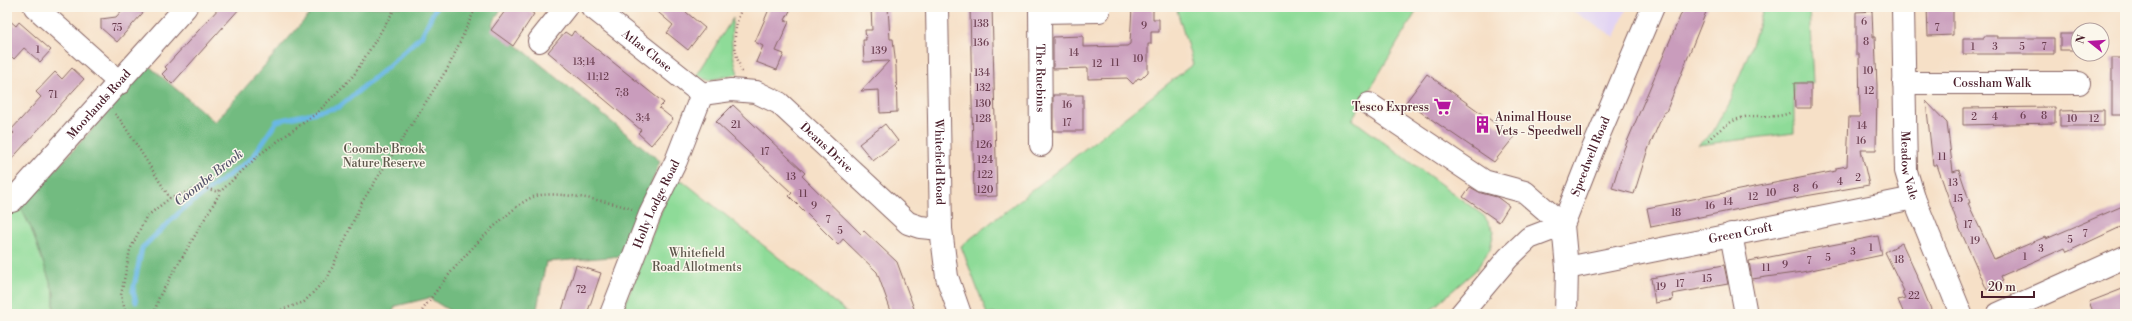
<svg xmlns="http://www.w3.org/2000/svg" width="2132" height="321" font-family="'Libre Bodoni',serif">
<rect width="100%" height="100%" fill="#fbf7ec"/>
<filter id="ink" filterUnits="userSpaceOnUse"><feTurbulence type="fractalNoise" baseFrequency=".025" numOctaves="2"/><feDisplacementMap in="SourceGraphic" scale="8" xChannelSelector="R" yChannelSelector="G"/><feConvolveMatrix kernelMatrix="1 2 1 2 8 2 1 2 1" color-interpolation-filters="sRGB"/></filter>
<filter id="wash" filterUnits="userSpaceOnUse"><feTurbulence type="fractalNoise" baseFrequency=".012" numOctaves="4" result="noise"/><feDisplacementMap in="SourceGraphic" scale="16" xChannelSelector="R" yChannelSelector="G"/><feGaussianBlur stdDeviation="0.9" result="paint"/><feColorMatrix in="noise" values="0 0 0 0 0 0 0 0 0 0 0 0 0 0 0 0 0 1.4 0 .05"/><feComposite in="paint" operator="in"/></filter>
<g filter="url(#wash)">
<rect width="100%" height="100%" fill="#f6e0c7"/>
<path fill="#e2d4f3" d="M1566,7H1627L1615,37Z"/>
<g fill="#8edb98" stroke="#6c7d62">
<path d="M1176,7H1419L1352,119L1484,216L1494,231L1490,249L1476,270L1426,314H1178L1174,309L1169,314H987L961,246L1193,64Z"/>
<path d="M1764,7H1809L1813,83H1794V133L1698,145L1713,132L1731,97L1752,45Z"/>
<path d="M733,18C730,38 732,55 738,74L710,80L697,75Z"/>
<path d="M674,179L683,181L849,314H621Z"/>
<path d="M19,204L31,228L54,293V314H7V210L11,213Z"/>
</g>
<path fill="#72bb80" stroke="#5e6d56" d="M316,7H502L492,25L660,161L624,256L546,262L536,314H455L429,298L396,306L391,314H54V293L31,228L19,204L36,185L40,187L149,66L215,122Z"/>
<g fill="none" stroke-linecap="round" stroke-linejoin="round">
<path stroke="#6bb8e5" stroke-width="5" d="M136,302L133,291L142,248L183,209L252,158L277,121L339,107L385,69L422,35L436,7"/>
</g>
<g id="blocks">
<g fill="#c99cbc">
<path d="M125,7H148L117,42L101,28V19L116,17Z"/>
<path d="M220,7H241L172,84L162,74L167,69L165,67Z"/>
<path d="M508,7H524L534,14L513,46L491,30Z"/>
<path d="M652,7H680L705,28L688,50L667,33L673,25Z"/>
<path d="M770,7H792L785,20L789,22L776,51L784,54L777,70L756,62L763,46L755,42Z"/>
<path d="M871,7H888L890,39H893L896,67L897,112L880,113L879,90L861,91L889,61L864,62L863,40H866L865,30H872Z"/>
<path d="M970,7H992L997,196L974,197Z"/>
<path d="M1132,7H1153V19H1159V32H1151V44H1148V72L1141,79L1138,78L1133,84L1127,78L1088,79V68L1053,69V37L1083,36V47L1127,46L1130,44Z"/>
<path d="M1684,7H1708L1666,112H1664L1647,152L1634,194L1612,188L1624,149Z"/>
<path d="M1927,7L1953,8V35L1928,36Z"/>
<path d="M1872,11L1873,37H1875L1877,86L1876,150H1861L1869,185L1788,199L1651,227L1647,208L1836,171V168L1847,166L1849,117H1860L1859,54H1856V12Z"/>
<path d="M7,18L16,26L19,22L51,50L40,62L24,48L14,59L7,52Z"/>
<path d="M574,31L664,103L659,108L673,119L651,145L638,133L641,130L548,52L565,32L571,36Z"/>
<rect x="2060" y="34" width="18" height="16"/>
<path d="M1984,36H1997V38H2054V54H1963V38H1984Z"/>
<rect x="2112" y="58" width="13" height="57"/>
<path d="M72,68L84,79L7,164V140L14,133L11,130L41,97L36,92L55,72L62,79Z"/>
<path d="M1427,74L1514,137L1494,162L1406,102Z"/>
<path d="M1794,83H1811V108H1795Z"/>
<rect x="1053" y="95" width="30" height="36"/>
<path d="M1926,101L1947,123L1953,172L1959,170L1970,203H1968L1994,259L2045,237L2046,239L2125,205V225L2067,252L2065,248L2001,276L2003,281L1987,290L1958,225L1937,165H1933Z"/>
<path d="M733,105L805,173L802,176L861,234L864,231L897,262L916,314H892L877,272L843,239L838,245L789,196L792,193L716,122Z"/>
<path d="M2055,107V123L1963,125V108Z"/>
<path d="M2104,110V126H2060V111Z"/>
<path d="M885,124L898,141L873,161L859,144Z"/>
<path d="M1470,187L1481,193L1497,197L1509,206L1499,222L1463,197Z"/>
<path d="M1878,236L1882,255L1802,272L1752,279L1749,261Z"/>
<path d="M1902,243L1918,278L1933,314H1904L1898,300L1905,298L1902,292L1904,291L1885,252Z"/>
<path d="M576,265L601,273L587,314H561Z"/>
<path d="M1724,265L1728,284L1672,294L1673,300L1655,303L1651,278Z"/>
<path d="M2125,288V314H2094L2089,302Z"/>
</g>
</g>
</g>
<g filter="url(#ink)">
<use href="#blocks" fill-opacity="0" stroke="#866362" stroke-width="1"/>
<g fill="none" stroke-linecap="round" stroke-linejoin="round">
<defs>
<g id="minor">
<path d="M35,7L120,83"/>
<path id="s1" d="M592,7L702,94"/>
<path id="s2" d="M1040,7L1041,145"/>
<path id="s3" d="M1903,7L1906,171L1914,198L1961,314"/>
<path d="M1040,12L1099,11"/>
<path d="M539,41L566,7"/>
<path id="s4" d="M1904,83H2079"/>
<path id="s5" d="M702,94L731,90L756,92L779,103L908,223L920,227L941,229"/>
<path d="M1369,104L1484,181L1525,192L1563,225"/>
<path id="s6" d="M12,201L186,7"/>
<path d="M1731,234L1746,314"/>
<path id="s7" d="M1567,268L1914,198"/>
<path id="s8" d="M611,314L650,214L676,161L702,94"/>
<path d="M1461,314L1508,258L1529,238L1563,225"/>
<path id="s9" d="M1566,314L1567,268L1563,225L1592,151L1653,7"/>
<path d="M1998,314L2125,257"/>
</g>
<g id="major">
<path id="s10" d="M937,7L941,229L947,277L960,314"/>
</g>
</defs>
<use href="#minor" stroke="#866362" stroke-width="24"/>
<use href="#major" stroke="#866362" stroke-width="24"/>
<g stroke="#866362" stroke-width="2.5" stroke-dasharray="1 3" stroke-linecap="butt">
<path d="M742,72C732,47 733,32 742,7"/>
<path d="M115,114L122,122L170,198"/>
<path d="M1708,140C1719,130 1730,120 1745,117C1763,114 1773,120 1792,112"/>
<path d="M126,314L121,295L130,250L146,217L170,198L201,187L215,191L222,190L260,154L317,113L354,75L396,7"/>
<path d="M154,314L159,297L221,191"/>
<path d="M270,314L304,302L328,277L362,202L449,66L476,7"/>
<path d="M420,314C444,278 473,244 506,216C514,209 523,201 533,197C552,189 612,202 632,209"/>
</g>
<use href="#minor" stroke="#fff" stroke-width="22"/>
<use href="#major" stroke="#fff" stroke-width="22"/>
</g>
</g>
<defs>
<symbol id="supermarket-bare" viewBox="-9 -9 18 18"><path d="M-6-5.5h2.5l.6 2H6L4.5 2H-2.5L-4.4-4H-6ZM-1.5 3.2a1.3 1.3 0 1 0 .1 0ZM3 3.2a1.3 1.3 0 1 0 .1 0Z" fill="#b5179e" stroke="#fbf7ec" stroke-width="2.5" paint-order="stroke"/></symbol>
<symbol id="building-bare" viewBox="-9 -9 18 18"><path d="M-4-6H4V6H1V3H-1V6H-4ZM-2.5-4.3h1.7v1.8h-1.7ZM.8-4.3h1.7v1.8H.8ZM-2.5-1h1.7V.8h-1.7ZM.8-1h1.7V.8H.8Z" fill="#b5179e" stroke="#fbf7ec" stroke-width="2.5" paint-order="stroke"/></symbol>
</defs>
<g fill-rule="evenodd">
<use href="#supermarket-bare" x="1430" y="94" width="25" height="25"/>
<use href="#building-bare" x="1470" y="112" width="25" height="25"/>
</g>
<g text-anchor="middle" stroke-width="3" stroke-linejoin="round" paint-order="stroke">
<g font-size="10" fill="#6a3e4f">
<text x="1864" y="25">6</text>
<text x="981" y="27">138</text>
<text x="1144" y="29">9</text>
<text x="117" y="31">75</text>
<text x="1937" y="31">7</text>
<text x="1866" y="45">8</text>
<text x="981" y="46">136</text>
<text x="1973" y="50">1</text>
<text x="1995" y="50">3</text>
<text x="2022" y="50">5</text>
<text x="2044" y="50">7</text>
<text x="38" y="53">1</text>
<text x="879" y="54">139</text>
<text x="1074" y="56">14</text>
<text x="1138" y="62">10</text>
<text x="584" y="65">13;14</text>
<text x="1115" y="66">11</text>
<text x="1097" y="67">12</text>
<text x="1868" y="74">10</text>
<text x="982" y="76">134</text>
<text x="598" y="80">11;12</text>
<text x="983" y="91">132</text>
<text x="1869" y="94">12</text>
<text x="622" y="96">7;8</text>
<text x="53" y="98">71</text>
<text x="983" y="107">130</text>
<text x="1067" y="108">16</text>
<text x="2023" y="119">6</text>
<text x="2044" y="119">8</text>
<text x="1974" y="120">2</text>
<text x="1995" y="120">4</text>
<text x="643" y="121">3;4</text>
<text x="983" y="122">128</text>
<text x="2072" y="122">10</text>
<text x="2094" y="122">12</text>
<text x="1067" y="126">17</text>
<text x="736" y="128">21</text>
<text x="1862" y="129">14</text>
<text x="1861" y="144">16</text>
<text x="984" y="148">126</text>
<text x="765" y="155">17</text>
<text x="1942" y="160">11</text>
<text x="985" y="163">124</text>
<text x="985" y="178">122</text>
<text x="791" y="180">13</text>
<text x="1858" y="181">2</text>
<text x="1840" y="185">4</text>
<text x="1953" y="186">13</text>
<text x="1815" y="189">6</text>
<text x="1796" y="192">8</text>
<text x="985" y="193">120</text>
<text x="1771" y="196">10</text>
<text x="803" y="197">11</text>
<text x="1753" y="200">12</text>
<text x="1958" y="202">15</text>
<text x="1728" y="205">14</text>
<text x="814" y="209">9</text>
<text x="1710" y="209">16</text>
<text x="1676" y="216">18</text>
<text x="828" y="223">7</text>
<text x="1968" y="228">17</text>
<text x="840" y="234">5</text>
<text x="2085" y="237">7</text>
<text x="2070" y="243">5</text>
<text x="1975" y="244">19</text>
<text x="1871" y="251">1</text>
<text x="2041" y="252">3</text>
<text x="1853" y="255">3</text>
<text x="2025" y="260">1</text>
<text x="1828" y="261">5</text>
<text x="1899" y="263">18</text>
<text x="1809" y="264">7</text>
<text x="1785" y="268">9</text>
<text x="1766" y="271">11</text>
<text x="1707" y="282">15</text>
<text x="1680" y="287">17</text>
<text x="1661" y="290">19</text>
<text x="581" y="293">72</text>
<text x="1914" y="299">22</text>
</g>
<g font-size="12" fill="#4a1f2b" stroke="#fbf7ec">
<text dy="4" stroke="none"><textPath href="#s1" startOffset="70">Atlas Close</textPath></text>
<text dy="4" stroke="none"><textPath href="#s2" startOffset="71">The Ruebins</textPath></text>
<text dy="4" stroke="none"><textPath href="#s4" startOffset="88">Cossham Walk</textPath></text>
<text dy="4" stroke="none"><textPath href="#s6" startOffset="130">Moorlands Road</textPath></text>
<text dy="4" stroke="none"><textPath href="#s5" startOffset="145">Deans Drive</textPath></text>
<text dy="4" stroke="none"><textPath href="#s9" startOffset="163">Speedwell Road</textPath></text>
<text dy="4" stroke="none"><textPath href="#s10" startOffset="155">Whitefield Road</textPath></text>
<text dy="4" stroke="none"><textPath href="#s3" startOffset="159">Meadow Vale</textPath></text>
<text dy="4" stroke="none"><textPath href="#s8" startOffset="119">Holly Lodge Road</textPath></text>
<text dy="4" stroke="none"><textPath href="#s7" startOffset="177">Green Croft</textPath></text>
</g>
<g font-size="12" fill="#4a1f2b" stroke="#fbf7ec" text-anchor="end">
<text x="1429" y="111">Tesco Express</text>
<text x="1495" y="121" text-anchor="start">Animal House<tspan x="1495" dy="14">Vets - Speedwell</tspan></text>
</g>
<g font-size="12" fill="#5e574c" stroke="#fbf7ec">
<text x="384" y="153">Coombe Brook<tspan x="384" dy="14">Nature Reserve</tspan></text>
<text x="697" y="257">Whitefield<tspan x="697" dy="14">Road Allotments</tspan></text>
</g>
<g font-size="13" font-style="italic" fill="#56556c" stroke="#fbf7ec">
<text transform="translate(208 177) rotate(-38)" y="5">Coombe Brook</text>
</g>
</g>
<rect width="2132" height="321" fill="none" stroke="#fbf7ec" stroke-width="24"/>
<g transform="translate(2090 42) rotate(287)"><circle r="19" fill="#fbf7ec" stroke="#b4a19f"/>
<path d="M0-3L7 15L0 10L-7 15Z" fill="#b5179e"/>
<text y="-6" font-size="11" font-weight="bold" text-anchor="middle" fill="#4a1f2b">N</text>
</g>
<path d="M1982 291v6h52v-6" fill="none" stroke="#4a1f2b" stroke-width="2"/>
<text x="1988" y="291" font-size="12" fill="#4a1f2b" stroke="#fbf7ec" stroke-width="3" paint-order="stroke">20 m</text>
</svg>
